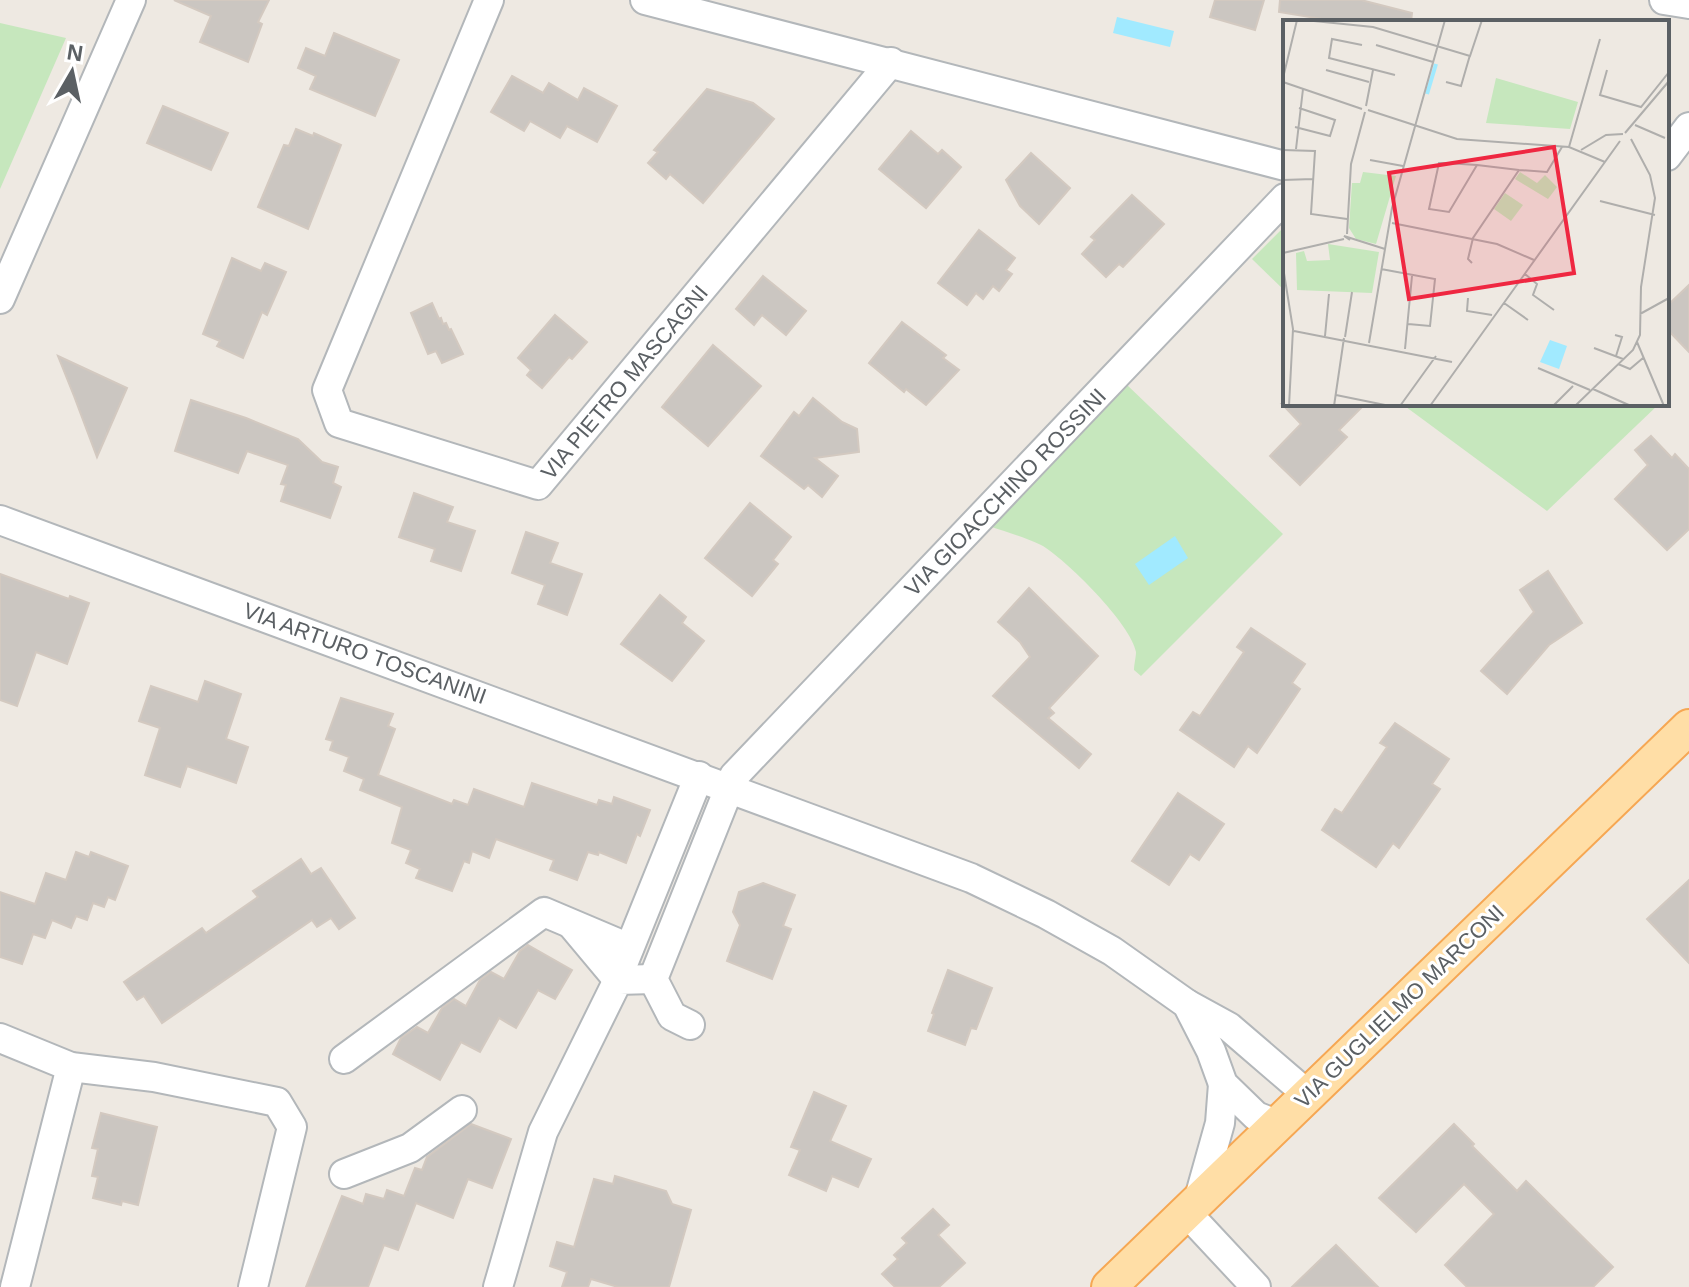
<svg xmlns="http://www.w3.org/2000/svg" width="1689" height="1287" font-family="Helvetica,sans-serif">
<rect width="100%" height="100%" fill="#eee9e2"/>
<g fill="#c6e7bd">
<path d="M0,23L66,38L0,189Z"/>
<path d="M1285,226V291L1252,259Z"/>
<path d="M1126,384L1283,534L1141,676L1134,670C1134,665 1136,657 1136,652C1132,625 1065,558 1041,545C1025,537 1006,532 989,526Z"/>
<path d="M1402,404H1659L1547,511Z"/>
</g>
<g fill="#a1eaff">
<path d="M1117,17L1174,31L1170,47L1113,33Z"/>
<path d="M1175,536L1188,558L1149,585L1135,564Z"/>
</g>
<g fill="#cbc6c1" stroke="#d3c9c0" stroke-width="2">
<path d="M174,0H269L258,22L262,24L248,62L200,42L211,16Z"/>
<path d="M1215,0H1264L1255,30L1210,17Z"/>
<path d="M1280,0H1361L1412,13L1411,22H1321L1322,19L1279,12Z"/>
<path d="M334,33L399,60L375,116L310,89L316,76L298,68L306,48L325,56Z"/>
<path d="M512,76L543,93L549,83L578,100L584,88L617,106L597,142L567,126L560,138L530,121L524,131L491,112Z"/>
<path d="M707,89L753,103L774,119L703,203L670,174L666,179L648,163L658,152L654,150Z"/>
<path d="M163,106L228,133L211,170L147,143Z"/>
<path d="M296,129L313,136L314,133L341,145L308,229L258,207L284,145L289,146Z"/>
<path d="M911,131L938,154L942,150L961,167L926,208L879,169Z"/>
<path d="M1031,153L1070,188L1039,224L1020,206L1006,180Z"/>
<path d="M1132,195L1164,224L1123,267L1119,264L1106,277L1082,254L1095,240L1091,237Z"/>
<path d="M979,230L1015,258L1006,270L1012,274L999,291L993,286L983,299L976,293L967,305L938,283Z"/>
<path d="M232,258L261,271L265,263L286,272L267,315L262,312L243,358L217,346L220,341L203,334Z"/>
<path d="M763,276L806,311L786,335L762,315L754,325L736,309Z"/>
<path d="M1689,285V352L1667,329V306Z"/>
<path d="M432,303L439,319L441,318L443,324L446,323L449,330L451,329L463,354L442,363L436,351L428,354L411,313Z"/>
<path d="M555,315L587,342L572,359L569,357L542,388L527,375L531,370L518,358Z"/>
<path d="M902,322L946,355L943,358L959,370L926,405L906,389L904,392L869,363Z"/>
<path d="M713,345L761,386L708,446L662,407Z"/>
<path d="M58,356L127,388L97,457L74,396Z"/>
<path d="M813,398L842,422L857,429L859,452L815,458L838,476L822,497L808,485L804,489L761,456L794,412L799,416Z"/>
<path d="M191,400L246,418L298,439L322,462L338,467L333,483L341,487L330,518L281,501L286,485L281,484L288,465L247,451L238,473L175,451Z"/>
<path d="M1282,404H1365L1339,430L1347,437L1300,485L1270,456L1301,424Z"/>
<path d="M1651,436L1672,458L1675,454L1689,469V529L1667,550L1615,499L1648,465L1635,450Z"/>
<path d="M414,493L453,507L447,522L475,531L461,571L431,561L435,549L399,537Z"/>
<path d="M750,503L791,537L773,560L778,564L752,596L705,558Z"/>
<path d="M526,532L558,543L550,563L582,574L567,615L538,604L545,585L512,573Z"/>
<path d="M1548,571L1582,623L1549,645L1507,694L1481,671L1534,612L1520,590Z"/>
<path d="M0,574L69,599L70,596L89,603L67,664L36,652L17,706L0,700Z"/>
<path d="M1029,588L1098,656L1049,708L1054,713L1048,718L1091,754L1079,768L993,696L1030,657L1020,642L998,622Z"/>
<path d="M660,595L686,617L682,623L704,641L672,681L621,644Z"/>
<path d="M1251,628L1305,664L1292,683L1300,689L1257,753L1248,746L1234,767L1180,730L1193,712L1200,716L1244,652L1237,647Z"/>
<path d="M205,681L241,694L226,739L248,747L236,783L187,766L180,787L145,775L160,728L139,721L151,686L198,702Z"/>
<path d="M341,698L393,714L388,726L395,729L378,775L452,804L454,800L468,805L474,789L524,807L532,783L597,805L599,800L612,804L614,797L650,810L640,836L637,834L626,863L599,852L598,855L588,852L577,880L550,870L554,860L496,839L489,858L472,851L469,863L464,861L452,891L416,878L420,869L406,863L411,850L392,843L402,807L360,790L364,779L344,771L349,757L330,750L333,741L326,739Z"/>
<path d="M1395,723L1449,759L1432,784L1440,789L1399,848L1393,843L1376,867L1322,830L1335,809L1342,813L1387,747L1380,743Z"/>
<path d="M1178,793L1224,824L1199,860L1190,854L1169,885L1132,861Z"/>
<path d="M76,852L89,857L91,852L128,866L115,900L108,897L104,907L93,903L87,920L76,916L71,928L52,920L45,938L33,934L22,964L0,957V892L35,904L46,873L66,880Z"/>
<path d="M301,859L311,874L321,868L355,918L339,929L331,918L317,927L312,920L162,1023L144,996L137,1000L124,982L202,928L206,933L258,897L253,891Z"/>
<path d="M1689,880V963L1647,919Z"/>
<path d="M763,883L795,895L783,926L791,929L772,979L727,961L740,925L733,912L739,892Z"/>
<path d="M528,945L572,970L555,999L538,990L516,1028L499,1018L480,1052L461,1042L440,1080L393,1054L401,1038L417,1027L428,1033L442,1008L454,999L466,1006L480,980L491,972L504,979L520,951Z"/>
<path d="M948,970L992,988L976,1029L971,1028L965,1045L928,1031L934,1014L932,1013Z"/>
<path d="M814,1092L846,1106L830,1141L871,1159L858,1187L832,1176L826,1191L789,1175L800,1150L791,1147Z"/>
<path d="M101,1113L157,1127L138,1205L122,1201L121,1205L93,1198L98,1177L92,1176L98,1149L92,1148Z"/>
<path d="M471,1124L511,1139L492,1188L468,1179L453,1218L416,1203L398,1250L384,1245L368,1287H306L342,1196L363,1204L366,1194L384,1199L387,1190L404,1196L415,1168L422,1170L427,1157Z"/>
<path d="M1454,1124L1474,1144L1472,1146L1517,1191L1526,1181L1613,1267L1593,1287H1467L1445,1265L1494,1214L1464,1184L1416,1232L1379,1198Z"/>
<path d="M615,1176L666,1191L672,1204L691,1210L669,1287H618L591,1279L588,1287H562L567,1272L550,1266L557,1242L574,1247L594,1179L613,1184Z"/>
<path d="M933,1209L949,1225L938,1235L965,1263L939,1287H895L882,1274L898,1259L894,1255L907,1243L902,1238Z"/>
<path d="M1336,1245L1378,1287H1292L1320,1260Z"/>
</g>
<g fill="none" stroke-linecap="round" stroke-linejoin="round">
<defs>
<g id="minor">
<path d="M489,0L327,390L339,423L538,485L891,62"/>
<path d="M645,0L1285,166"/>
<path d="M1664,0L1689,4"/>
<path d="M1667,156L1689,127"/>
<path d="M0,299L131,0"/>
<path d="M0,520L971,878L1046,914L1112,951L1187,1004L1211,1051L1223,1084L1256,1116L1276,1124"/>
<path d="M572,925L618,980"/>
<path d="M623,964L699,776"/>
<path d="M1187,1004L1229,1027L1307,1094"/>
<path d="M690,1025L672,1016L653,979L734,776L1285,198"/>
<path d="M0,1038L71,1067L154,1077L277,1102L292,1127L253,1287"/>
<path d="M344,1059L544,912L629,948"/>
<path d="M344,1174L410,1148L462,1110"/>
<path d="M1199,1198L1220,1123L1223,1084"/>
<path d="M1186,1212L1256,1287"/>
<path d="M15,1287L71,1067"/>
<path d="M498,1287L543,1132L618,980L653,979"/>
</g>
<path id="major" d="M1109,1287L1689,727"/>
</defs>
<use href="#minor" stroke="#b3b7ba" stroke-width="32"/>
<use href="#major" stroke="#f6a753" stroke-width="38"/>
<use href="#minor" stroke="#fff" stroke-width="28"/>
<use href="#major" stroke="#ffdea6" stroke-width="34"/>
</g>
<g text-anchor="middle" stroke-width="6" stroke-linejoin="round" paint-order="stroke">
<g font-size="22" fill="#5b6064" stroke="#fff">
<text transform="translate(624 382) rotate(-50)" y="8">VIA PIETRO MASCAGNI</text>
<text transform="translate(1005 492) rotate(-46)" y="8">VIA GIOACCHINO ROSSINI</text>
<text transform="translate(365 653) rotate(20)" y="8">VIA ARTURO TOSCANINI</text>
<text transform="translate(1399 1006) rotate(-44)" y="8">VIA GUGLIELMO MARCONI</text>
</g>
</g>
<g transform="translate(1283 20)">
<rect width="386" height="386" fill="#eee9e2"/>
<path d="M213,58L295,82L287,109L203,103ZM80,152L113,156L93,224L73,219L66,208L69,163H77ZM237,152L254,163L262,155L274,167L265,179L232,159ZM222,173L240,185L228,201L211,189ZM45,224L96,232L89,273L14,270L13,233L21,231L24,241L47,240Z" fill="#c6e7bd"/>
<path d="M267,320L284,326L276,349L257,342Z" fill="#a1eaff"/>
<path fill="none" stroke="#a1eaff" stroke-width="4" d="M144,74L153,44"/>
<path fill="none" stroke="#afaeac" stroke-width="2" d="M21,0L90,7L187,36L199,0M79,25L49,19L46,38L112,55M93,25L150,42M43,50L86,62M324,50L317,75L358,87L386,52M0,58L14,0M0,62L79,89M163,62L178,66L187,35M83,86L90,50M85,90L174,119L286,127L322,142M352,105L382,118M12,107L47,116L52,100L16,88M342,113L386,61M286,127L317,19M13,129L20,69M0,130L32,131L28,194L64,199M298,130L323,115L340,114M87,140L120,146M194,145L166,192L146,189L156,143H163L194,145L236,150L264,152L279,127M0,160L30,159M317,181L372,195M109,203L214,224L251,240M64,214L68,144L82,92M67,220L61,216L102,229M0,233L61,219M189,243L185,239L190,218L236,150M0,247L10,309L6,386M98,249L152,259L147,306L125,304M242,254L254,264L250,275L271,290M185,278L184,291L209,295M221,283L245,300M357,294L386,278M11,311L169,342M332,315L339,317L333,336M42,316L46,274M62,317L69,272M354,322L381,386M86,323L109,188L162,0M311,328L340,339M122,329L129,256M335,344L347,349L360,338M255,348L307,370M310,369L348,386M53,375L107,386M51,386L61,318M117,386L153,336M147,386L337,121M270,386L290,366M292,386L350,330L357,315L358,267L372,178L367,155L348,119"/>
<path fill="#ef2741" fill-opacity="0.15" stroke="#ef2741" stroke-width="4" d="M271,127L291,253L126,279L106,153Z"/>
<rect width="386" height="386" fill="none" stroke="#5b6064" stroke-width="4"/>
</g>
<g transform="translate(72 72) rotate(9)" stroke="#ffffff" stroke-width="6" paint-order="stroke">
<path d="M0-6L14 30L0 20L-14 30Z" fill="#5b6064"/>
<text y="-12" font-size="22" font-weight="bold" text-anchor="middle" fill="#5b6064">N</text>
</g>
</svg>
